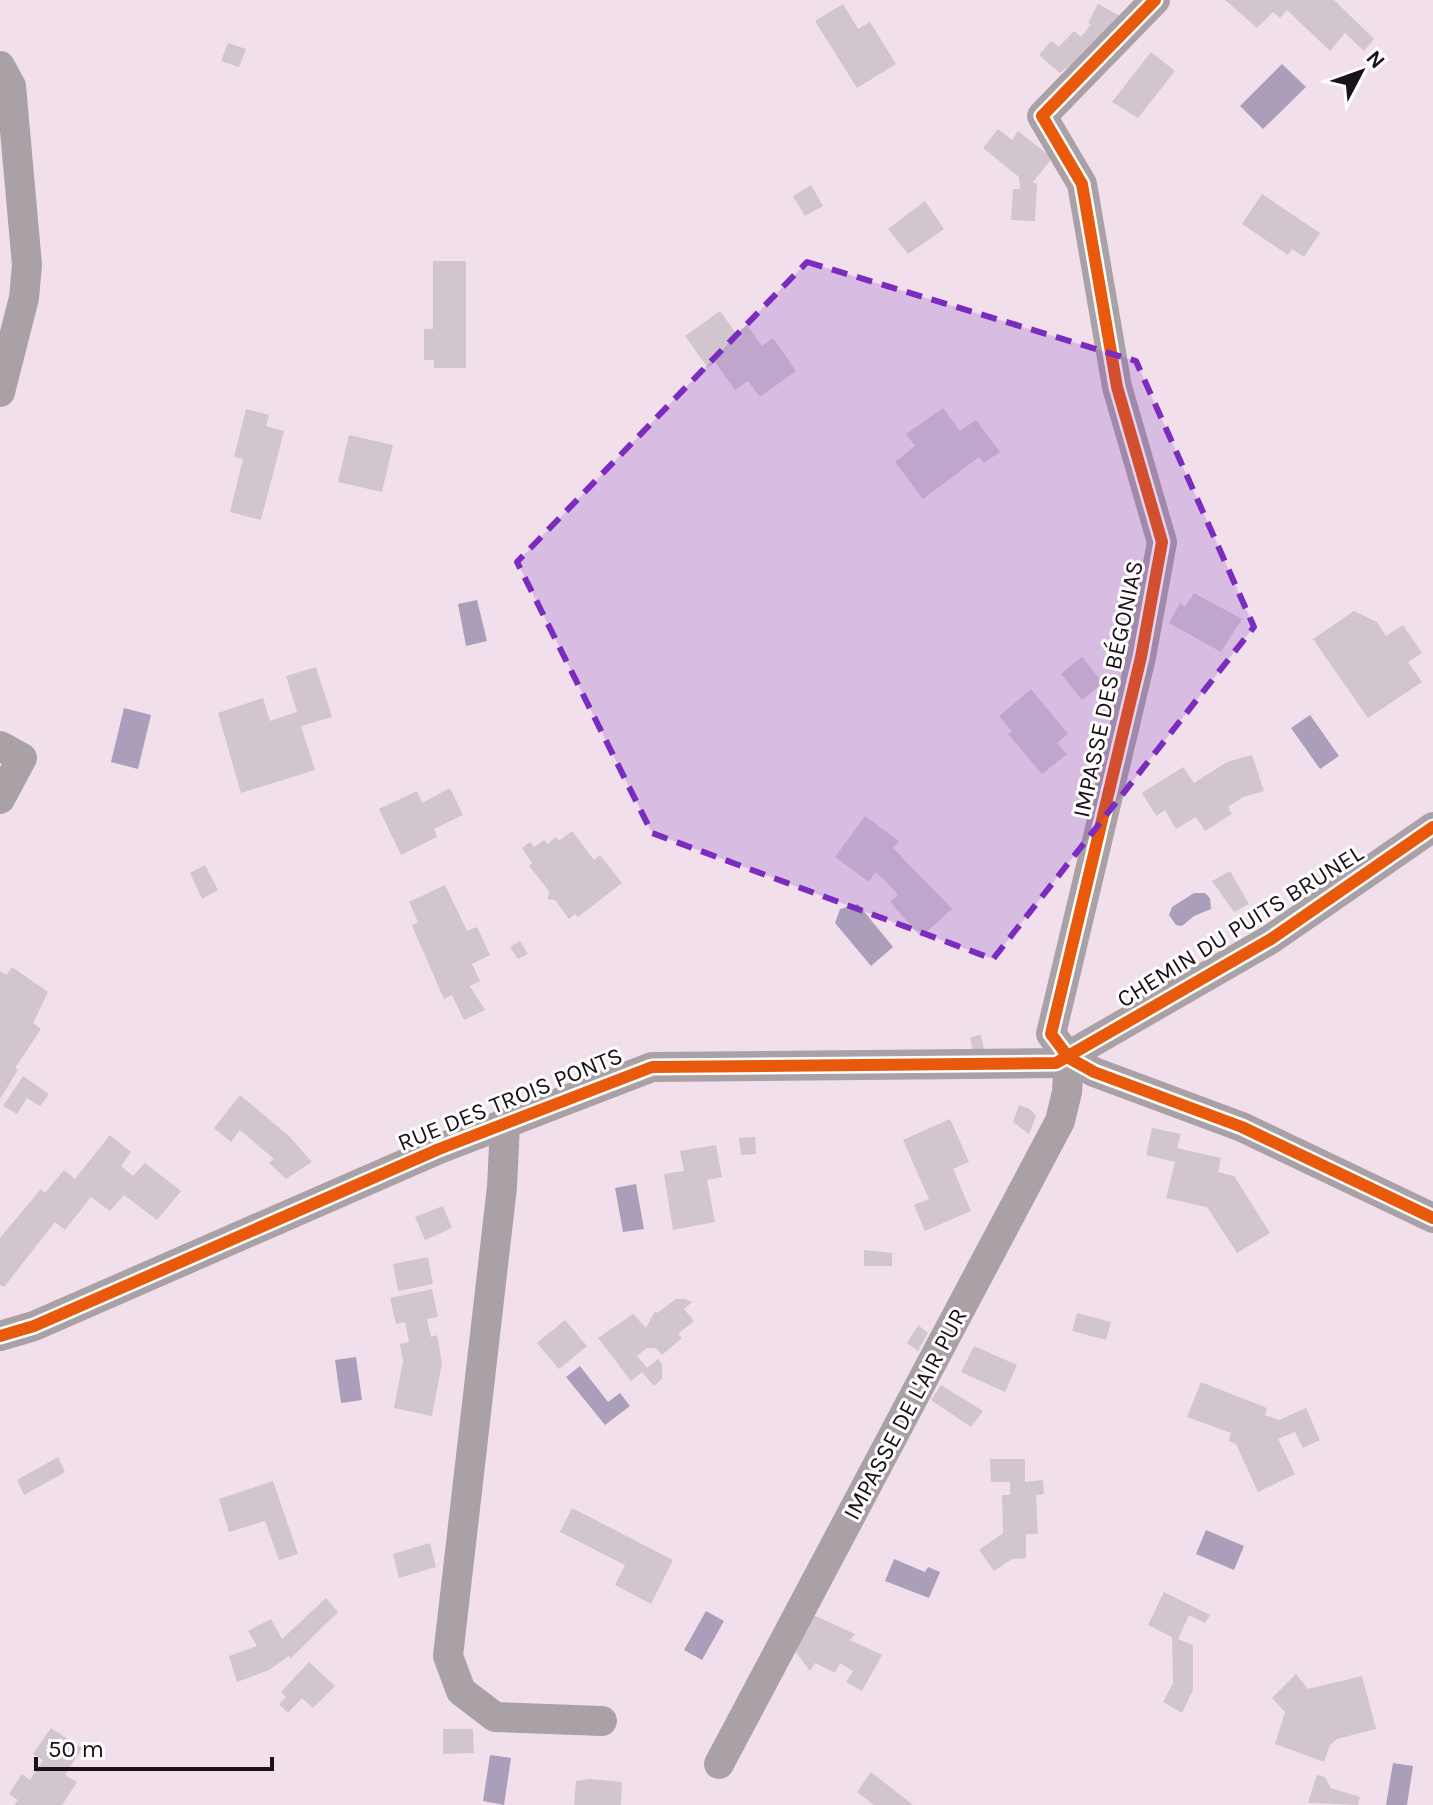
<svg xmlns="http://www.w3.org/2000/svg" width="1433" height="1805" font-family="Karla,sans-serif">
<rect width="100%" height="100%" fill="#f1e0ec"/>
<g fill="#aa9ebb">
<path d="M1282,64L1306,87L1263,129L1240,106Z"/>
<path d="M477,600L487,641L466,646L458,604Z"/>
<path d="M124,708L151,715L138,769L111,762Z"/>
<path d="M1310,715L1339,756L1320,769L1291,728Z"/>
<path d="M1194,893H1205L1210,898L1211,909L1194,916L1182,926L1176,925L1169,915L1172,907Z"/>
<path d="M858,904L893,947L871,966L835,923L840,909Z"/>
<path d="M636,1184L644,1229L623,1232L615,1188Z"/>
<path d="M356,1357L362,1400L341,1403L335,1360Z"/>
<path d="M580,1366L608,1402L620,1393L630,1406L605,1425L566,1377Z"/>
<path d="M1206,1530L1244,1546L1234,1570L1196,1554Z"/>
<path d="M894,1559L925,1572L928,1567L940,1572L929,1598L885,1581Z"/>
<path d="M706,1611L724,1621L702,1660L684,1650Z"/>
<path d="M490,1755L511,1758L504,1805L483,1801Z"/>
<path d="M1393,1763L1413,1766L1407,1805H1386Z"/>
</g>
<g fill="#d1c5d0">
<path d="M1225,0H1334L1374,39L1364,51L1345,33L1330,51L1287,10L1280,18L1273,12L1257,28Z"/>
<path d="M843,4L858,29L870,22L896,64L857,88L815,21Z"/>
<path d="M1098,4L1122,17L1095,46L1060,73L1039,55L1051,41L1059,47L1074,31L1081,37L1091,24L1088,23Z"/>
<path d="M228,43L246,49L239,67L221,61Z"/>
<path d="M1151,52L1175,71L1138,118L1112,102Z"/>
<path d="M998,129L1012,140L1018,131L1052,158L1033,182L1037,184L1035,221L1011,220L1013,189H1020L1019,177L983,148Z"/>
<path d="M811,185L823,206L805,216L793,196Z"/>
<path d="M1262,194L1320,233L1304,257L1292,249L1288,255L1242,224Z"/>
<path d="M925,201L944,229L908,254L888,229Z"/>
<path d="M433,261H466V368H434V360H424V329H433Z"/>
<path d="M720,311L736,333L747,325L762,346L773,338L796,371L760,397L748,381L735,390L715,362L708,368L685,336Z"/>
<path d="M943,408L960,431L976,420L1000,452L984,463L979,457L923,499L895,462L915,446L906,434Z"/>
<path d="M246,409L269,415L266,426L284,431L261,520L230,512L243,459L234,457Z"/>
<path d="M349,435L393,445L382,492L338,482Z"/>
<path d="M1194,593L1242,619L1221,652L1169,623L1180,603L1185,607Z"/>
<path d="M1354,611L1377,622L1386,636L1403,625L1422,653L1408,662L1422,682L1368,718L1313,639Z"/>
<path d="M1082,657L1103,683L1082,700L1061,674Z"/>
<path d="M316,667L332,717L301,726L315,770L241,793L218,713L263,698L270,721L297,712L286,676Z"/>
<path d="M1031,689L1068,734L1057,743L1067,754L1042,774L1008,734L1012,731L999,716Z"/>
<path d="M1252,755L1264,791L1243,797L1228,807L1232,814L1205,831L1196,817L1176,829L1165,810L1156,816L1142,793L1183,767L1194,783L1227,762Z"/>
<path d="M450,788L463,815L434,829L437,837L401,855L379,809L417,791L422,803Z"/>
<path d="M865,816L899,841L893,848L952,909L921,937L890,902L898,895L885,880L875,872L869,882L835,857Z"/>
<path d="M572,831L594,860L600,855L622,883L578,917L575,914L569,919L555,900L548,899L549,891L529,866L532,863L522,848L530,842L534,847L544,840L548,844L556,837L559,841Z"/>
<path d="M205,865L218,890L202,899L190,873Z"/>
<path d="M1230,871L1249,904L1234,912L1212,881Z"/>
<path d="M445,885L467,931L477,927L490,955L472,964L480,981L470,986L485,1010L464,1020L452,995L444,999L412,926L418,922L409,902Z"/>
<path d="M520,941L528,954L518,959L510,947Z"/>
<path d="M12,967L48,992L33,1023L41,1029L15,1068L18,1070L0,1099V971L6,975Z"/>
<path d="M981,1035L984,1049L973,1051L970,1037Z"/>
<path d="M23,1076L49,1094L40,1106L27,1098L17,1114L3,1106Z"/>
<path d="M240,1095L289,1136L312,1162L286,1179L269,1163L274,1159L240,1130L231,1142L214,1128Z"/>
<path d="M1019,1105L1030,1109L1036,1116L1029,1134L1013,1122Z"/>
<path d="M950,1119L969,1162L953,1169L971,1211L925,1231L914,1205L929,1199L903,1140Z"/>
<path d="M1152,1128L1181,1134L1177,1148L1221,1158L1218,1172L1234,1176L1270,1233L1237,1253L1207,1207L1166,1198L1175,1162L1146,1155Z"/>
<path d="M110,1135L131,1152L121,1166L133,1176L145,1163L181,1191L157,1220L124,1195L110,1211L91,1197L65,1230L55,1222L4,1287L0,1285V1238L41,1189L45,1193L64,1170L75,1179Z"/>
<path d="M755,1137L756,1154L741,1155L739,1138Z"/>
<path d="M716,1145L722,1177L707,1180L715,1222L673,1230L664,1174L684,1171L680,1151Z"/>
<path d="M443,1206L452,1228L425,1240L415,1217Z"/>
<path d="M864,1250L892,1253V1266H864Z"/>
<path d="M428,1257L433,1284L398,1291L393,1264Z"/>
<path d="M432,1289L438,1317L427,1319L431,1337L437,1335L442,1363L432,1416L394,1408L403,1361L400,1344L409,1342L405,1322L396,1324L390,1298Z"/>
<path d="M685,1299L692,1302L684,1309L694,1321L678,1334L682,1338L662,1355L656,1348H647L637,1356L647,1368L658,1359L662,1364V1379L654,1386L642,1372L631,1381L598,1338L633,1314L646,1328L655,1311L657,1313L676,1299Z"/>
<path d="M1077,1313L1111,1322L1106,1340L1072,1331Z"/>
<path d="M565,1320L587,1346L559,1369L537,1343Z"/>
<path d="M918,1325L928,1333L918,1351L907,1343Z"/>
<path d="M974,1346L1017,1365L1005,1392L961,1372Z"/>
<path d="M1201,1382L1267,1408L1265,1415L1279,1420L1306,1408L1320,1440L1303,1448L1295,1432L1278,1439L1295,1474L1258,1492L1236,1444L1229,1441L1231,1433L1187,1417Z"/>
<path d="M941,1385L983,1411L971,1427L931,1400Z"/>
<path d="M58,1457L65,1472L24,1495L17,1480Z"/>
<path d="M990,1459H1025V1482L1043,1480L1044,1494L1036,1495L1038,1534H1026V1558L1012,1559L994,1571L979,1550L1003,1533L1002,1495H1010V1482H991Z"/>
<path d="M273,1481L298,1554L279,1560L265,1521L229,1532L219,1499Z"/>
<path d="M572,1508L673,1560L651,1604L615,1585L625,1565L560,1532Z"/>
<path d="M430,1543L436,1567L399,1578L393,1554Z"/>
<path d="M1164,1592L1210,1615L1205,1623L1189,1615L1178,1639L1193,1645V1690L1182,1713L1163,1702L1173,1683L1172,1637L1148,1625Z"/>
<path d="M326,1598L338,1612L290,1659L289,1656L269,1670L237,1682L229,1656L257,1646L248,1631L271,1619L282,1639Z"/>
<path d="M811,1614L855,1634L850,1640L882,1655L862,1691L846,1682L853,1671L840,1663L835,1673L815,1663L810,1671L793,1648Z"/>
<path d="M309,1662L335,1686L313,1708L302,1698L288,1713L279,1704L286,1697L281,1692Z"/>
<path d="M1296,1674L1308,1689L1362,1676L1376,1729L1337,1739L1330,1745L1324,1762L1275,1744L1285,1712L1272,1698Z"/>
<path d="M51,1728L82,1748L65,1775L77,1782L62,1805H14L18,1800L9,1794L22,1774L30,1780L43,1760L33,1754Z"/>
<path d="M443,1729H473L474,1753L443,1754Z"/>
<path d="M871,1772L913,1805H874L857,1792Z"/>
<path d="M1317,1775L1325,1777L1331,1788L1360,1797L1358,1805L1308,1803Z"/>
<path d="M590,1779L622,1782L621,1805H574L576,1781Z"/>
</g>
<g fill="none" stroke-linecap="round" stroke-linejoin="round">
<g stroke="#aaa1a6" stroke-width="30">
<path d="M1155,0L1042,116L1082,184L1117,387L1162,542L1141,657L1051,1034L1069,1058L1094,1072L1242,1127L1433,1218"/>
<path d="M0,66L11,86L27,265L24,298L0,392"/>
<path d="M0,746L22,758L0,799"/>
<path d="M505,1124L502,1187L448,1656L461,1691L495,1717L602,1721"/>
<path d="M0,1336L34,1326L439,1149L652,1067L1056,1063L1271,939L1433,827"/>
<path d="M719,1764L1060,1121L1067,1092L1069,1058"/>
</g>
<defs>
<g id="cycleway">
<path d="M1155,0L1042,116L1082,184L1117,387L1162,542L1141,657L1051,1034L1069,1058L1094,1072L1242,1127L1433,1218"/>
<path d="M0,1336L34,1326L439,1149L652,1067L1056,1063L1271,939L1433,827"/>
</g>
</defs>
<use href="#cycleway" stroke="#fff" stroke-width="17"/>
<use href="#cycleway" stroke="#e8590c" stroke-width="12"/>
</g>
<path fill="#7b2cbf" fill-opacity="0.2" stroke="#7b2cbf" stroke-width="6" stroke-dasharray="16 10" stroke-linejoin="round" d="M807,262L1136,361L1254,627L993,959L652,833L517,562Z"/>
<g text-anchor="middle" stroke-width="6" stroke-linejoin="round" paint-order="stroke">
<g font-size="24" fill="#1b1119" stroke="#fff">
<text transform="translate(1108 689) rotate(-78)" y="8">IMPASSE DES BÉGONIAS</text>
<text transform="translate(1240 926) rotate(-32)" y="8">CHEMIN DU PUITS BRUNEL</text>
<text transform="translate(510 1099) rotate(-22)" y="8">RUE DES TROIS PONTS</text>
<text transform="translate(905 1414) rotate(-62)" y="8">IMPASSE DE L'AIR PUR</text>
</g>
</g>
<g transform="translate(1361 72) rotate(49)" stroke="#ffffff" stroke-width="6" paint-order="stroke">
<path d="M0-6L14 30L0 20L-14 30Z" fill="#1b1119"/>
<text y="-12" font-size="22" font-weight="bold" text-anchor="middle" fill="#1b1119">N</text>
</g>
<path d="M36 1757v12h236v-12" fill="none" stroke="#1b1119" stroke-width="4"/>
<text x="48" y="1757" font-size="24" fill="#1b1119" stroke="#ffffff" stroke-width="6" paint-order="stroke">50 m</text>
</svg>
